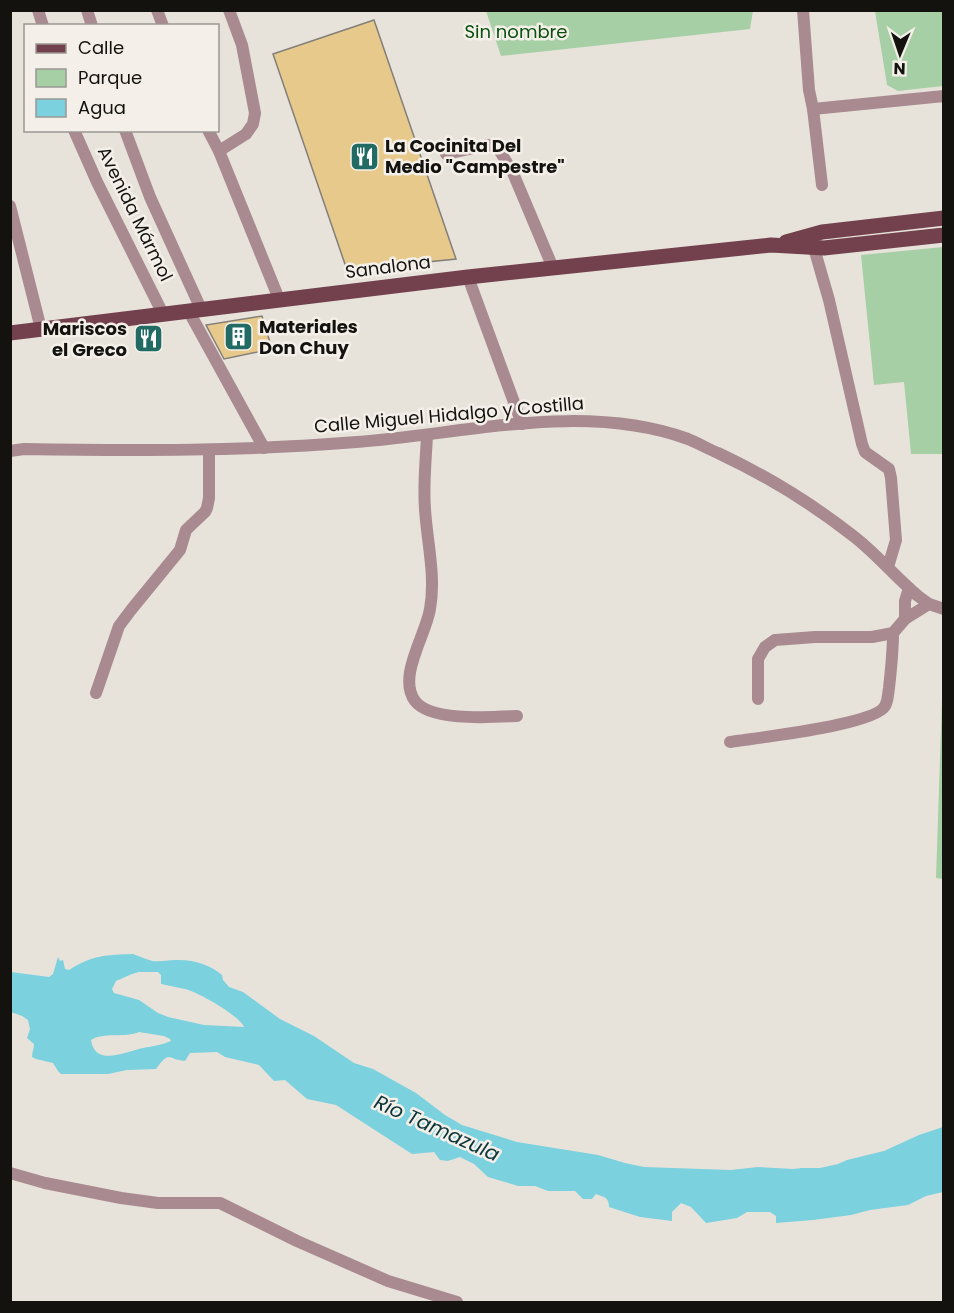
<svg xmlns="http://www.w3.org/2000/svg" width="954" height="1313" font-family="Poppins,sans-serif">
<rect width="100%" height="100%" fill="#e7e3db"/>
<g fill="#a7cfa5">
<path d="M486,11V10L753,11L750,29L501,56Z"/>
<path d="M875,11H943V86L898,91L887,85Z"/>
<path d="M943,247V454H911L904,382L874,385L861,255Z"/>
<path d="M942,699H944L943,879L936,878Z"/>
</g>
<path fill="#7bd1de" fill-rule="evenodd" d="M133,954C139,956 145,959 152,961C160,962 168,960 176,960C192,959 211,965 222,975L223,980L229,987L243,992L280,1019L314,1036L354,1063L373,1069L416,1093L445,1115L462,1125L517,1142L598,1155L625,1163L644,1167L731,1170L758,1167L793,1169L802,1168H820L838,1164L847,1160L884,1151L919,1135L943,1127V1192L926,1196L908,1205L870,1210L851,1215L813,1220L776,1223V1216L770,1212H747L737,1218L706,1223L691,1207L681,1203L672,1212V1221L640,1217L609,1207C609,1197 604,1197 596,1194L592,1199H583L575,1191H548L535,1186H518L488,1177L474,1164L460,1157L448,1161L440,1160L434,1152L412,1154L336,1105L307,1099L285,1080L274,1081L259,1065L225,1057L217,1052L190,1053L185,1061C167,1060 171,1049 156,1069L127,1070L108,1074H61L58,1071L53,1063L36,1059L32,1057C32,1052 34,1049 34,1044L27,1038L30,1029L28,1020L22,1016L11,1012V972L49,977L53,974L58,957L60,961L63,960L65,969L69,970C93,955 106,955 133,954ZM139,972H158L161,975V984C169,986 177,987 185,989C198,992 240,1016 244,1027L204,1025L168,1017L158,1013L139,1000L114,993L112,989L116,981L132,974ZM139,1032L164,1036L170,1039L171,1041C162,1045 153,1046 143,1048C127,1051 95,1068 91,1040C103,1032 126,1038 139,1032Z"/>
<g fill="#e7c98c" stroke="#837f79" stroke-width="1.5">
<path d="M374,20L456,259L347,270L273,54Z"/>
<path d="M262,316L272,349L224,359L206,325Z"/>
</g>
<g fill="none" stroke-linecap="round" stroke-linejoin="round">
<g stroke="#a98a91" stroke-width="12">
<path d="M38,10L43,26"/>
<path d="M87,10L92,26"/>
<path d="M157,10L163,26"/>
<path d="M803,10L809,90L813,109L822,185"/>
<path d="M813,109L944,96"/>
<path d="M74,130L97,182L163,314"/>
<path d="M125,130L150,197L201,309"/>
<path d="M208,130L219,151L279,299"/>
<path d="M219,151L246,134L253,124L255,113L242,45L229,10"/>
<path d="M446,154L488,145L493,146L498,148L513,173L553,268"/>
<path d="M10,206L41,329"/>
<path d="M814,248L829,300L862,444L865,452L889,469L891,478L896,540L888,567"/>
<path d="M468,277L522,424"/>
<path d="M188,310L264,448"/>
<path d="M427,435C426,459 423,485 425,509C427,542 436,576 430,609C426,635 397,677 415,701C431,722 493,717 517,716"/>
<path d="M10,451L24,449C135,451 246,451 357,442C465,434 583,401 688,439C698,443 708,449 718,453C765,475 811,503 852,535C876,553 895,577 918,596L929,604L944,609"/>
<path d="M905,619V601L909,588"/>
<path d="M96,693L119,626L131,610L180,550L186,530L205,512L207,508L209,498V450"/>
<path d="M758,699V659L765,647L775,640L815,637H872L893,633L905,619L929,604"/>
<path d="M730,742C755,738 875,725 885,706C888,701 888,694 889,688C891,670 893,652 893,633"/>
<path d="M10,1173L45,1183L121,1198L158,1203H220L297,1241L388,1281L457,1302"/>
</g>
<g stroke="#73414e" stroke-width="15">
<path d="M786,242L822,232L944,218"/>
<path d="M10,333L468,277L771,245L824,248L944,235"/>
</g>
</g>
<defs>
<symbol id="restaurant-square" viewBox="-11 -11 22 22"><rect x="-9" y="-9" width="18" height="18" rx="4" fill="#216b64" stroke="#f4f0e9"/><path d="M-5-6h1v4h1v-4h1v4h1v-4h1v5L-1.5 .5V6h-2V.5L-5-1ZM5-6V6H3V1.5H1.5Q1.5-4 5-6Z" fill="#fff"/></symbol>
<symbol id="building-square" viewBox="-11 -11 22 22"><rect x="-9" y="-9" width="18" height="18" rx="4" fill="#216b64" stroke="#f4f0e9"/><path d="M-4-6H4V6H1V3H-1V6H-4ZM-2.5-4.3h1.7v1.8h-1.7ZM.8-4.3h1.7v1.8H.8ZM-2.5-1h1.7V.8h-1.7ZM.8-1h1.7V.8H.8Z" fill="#fff"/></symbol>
</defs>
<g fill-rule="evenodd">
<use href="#restaurant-square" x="348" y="140" width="33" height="33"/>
<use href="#building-square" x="222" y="320" width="33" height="33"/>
<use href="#restaurant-square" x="132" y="322" width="33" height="33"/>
</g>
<g text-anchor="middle" stroke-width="5" stroke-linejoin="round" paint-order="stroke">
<g font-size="18" fill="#094f10" stroke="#f4f0e9">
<text x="516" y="38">Sin nombre</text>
</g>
<g font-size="18" font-weight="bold" fill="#13120f" stroke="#f4f0e9" text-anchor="start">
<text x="385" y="152">La Cocinita Del<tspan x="385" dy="21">Medio "Campestre"</tspan></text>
<text x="259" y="333">Materiales<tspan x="259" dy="21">Don Chuy</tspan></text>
<text x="127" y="335" text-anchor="end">Mariscos<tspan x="127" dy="21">el Greco</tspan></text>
</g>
<g font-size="18" fill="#13120f" stroke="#f4f0e9">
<text transform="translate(135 214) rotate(64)" y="6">Avenida Mármol</text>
<text transform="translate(388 267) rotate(-7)" y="6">Sanalona</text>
<text transform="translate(449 415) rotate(-5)" y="6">Calle Miguel Hidalgo y Costilla</text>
</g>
<g font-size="20" font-style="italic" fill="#0a353a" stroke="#f4f0e9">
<text transform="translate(437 1128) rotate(24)" y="7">Río Tamazula</text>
</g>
</g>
<rect width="954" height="1313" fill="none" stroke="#13120f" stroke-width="24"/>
<rect x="24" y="24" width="195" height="108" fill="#f4f0e9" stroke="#9a9792" stroke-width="1.5"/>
<rect x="36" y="44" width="30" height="9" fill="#73414e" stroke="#9a9792" stroke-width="1.5"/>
<text x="78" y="54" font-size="18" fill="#13120f">Calle</text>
<rect x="36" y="69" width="30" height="18" fill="#a7cfa5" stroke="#9a9792" stroke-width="1.5"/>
<text x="78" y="84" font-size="18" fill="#13120f">Parque</text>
<rect x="36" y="99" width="30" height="18" fill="#7bd1de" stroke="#9a9792" stroke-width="1.5"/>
<text x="78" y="114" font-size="18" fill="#13120f">Agua</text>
<g transform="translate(900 54) rotate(182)" stroke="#f4f0e9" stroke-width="4.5" paint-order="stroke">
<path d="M0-4.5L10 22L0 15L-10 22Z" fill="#13120f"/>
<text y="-9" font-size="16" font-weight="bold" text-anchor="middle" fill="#13120f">N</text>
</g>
</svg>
